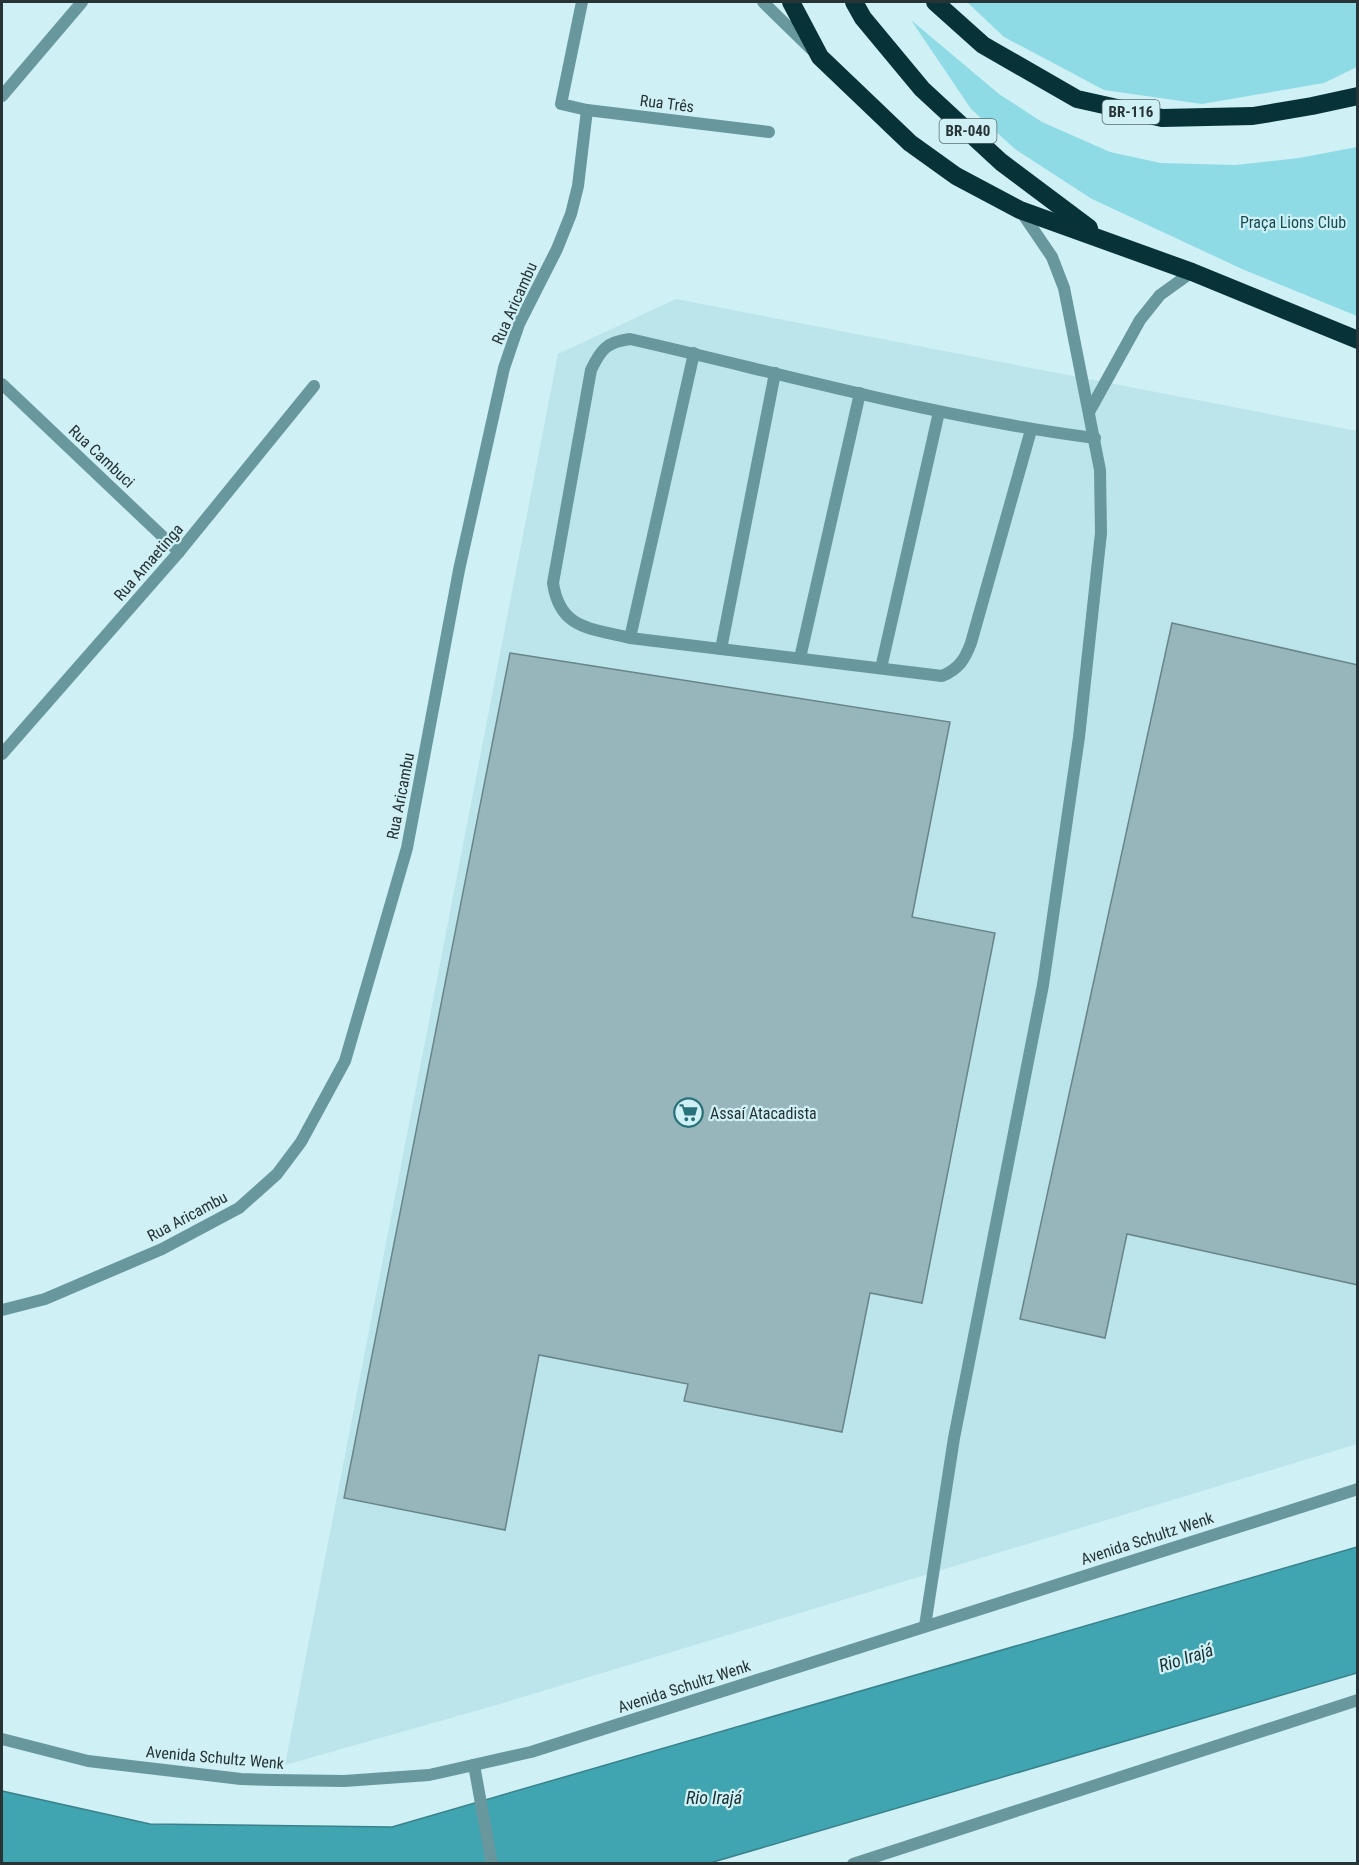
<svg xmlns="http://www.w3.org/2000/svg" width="1359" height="1865" font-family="'Roboto Condensed',sans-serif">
<rect width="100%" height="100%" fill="#cff0f4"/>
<path fill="#bce5eb" d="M676,299L1357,431V1444L500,1704L285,1765L558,354Z"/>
<g fill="#8fdbe5">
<path d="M967,2H1357V67L1324,83L1202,104L1104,90L1004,37Z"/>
<path d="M911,20L999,94L1042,122L1110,152L1161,163L1236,165L1299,158L1357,147V316L1242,269L1092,199L1015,149L971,109Z"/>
</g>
<path fill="#41a4b1" stroke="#39828c" stroke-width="1.5" d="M1357,1547V1673L710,1863L2,1864V1791L150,1824L392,1827Z"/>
<g fill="#97b6bb" stroke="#678589" stroke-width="1.5">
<path d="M1172,623L1358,665V1285L1127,1234L1105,1338L1020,1319Z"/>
<path d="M510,653L950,722L912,917L995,933L922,1303L870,1293L842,1432L684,1401L688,1384L539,1355L505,1530L344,1498Z"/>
</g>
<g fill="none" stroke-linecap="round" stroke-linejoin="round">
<g stroke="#68979e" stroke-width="12">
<path d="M1089,412L1140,320L1160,295L1192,272"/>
<path d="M1031,430L971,643C965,659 959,669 942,676L630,638C591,628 560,630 553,583L591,370C601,349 607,342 630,339C784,374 938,418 1095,438"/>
<path d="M630,638L694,353"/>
<path d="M721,649L775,373"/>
<path d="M800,658L860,393"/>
<path d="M881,668L939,412"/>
<path d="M925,1626L954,1438L1043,985L1079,737L1101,533L1100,470L1064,288L1052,257L1020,210"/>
</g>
<g stroke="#68979e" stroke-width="12">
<path d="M582,2L561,104L587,110L769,132"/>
<path d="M2,96L82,2"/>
<path d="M2,384L179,552"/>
<path d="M2,754L179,552L314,386"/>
<path d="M2,1310L45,1299L162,1249L239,1208L277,1174L301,1142L345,1061L407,848L459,570L504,368L519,324L557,249L571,214L578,186L587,110"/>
<path d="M2,1739L88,1761L241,1779L274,1780L344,1781L429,1775L531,1752L1358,1489"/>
<path d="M474,1765L492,1864"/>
</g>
<g stroke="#68979e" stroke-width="12">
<path d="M763,2L811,49"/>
<path d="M853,1864L1358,1700"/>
</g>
<g stroke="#073338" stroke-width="18">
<path d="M791,2L820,57L910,143L956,176L1020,210L1192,272L1358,340"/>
<path d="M854,2L863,18L922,89L1001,162L1089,228"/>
<path d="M935,2L983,45L1077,99L1162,118L1253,116L1312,106L1358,96"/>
</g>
</g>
<defs>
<symbol id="supermarket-ring" viewBox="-11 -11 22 22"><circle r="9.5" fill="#cff0f4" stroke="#29727b" stroke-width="1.5"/><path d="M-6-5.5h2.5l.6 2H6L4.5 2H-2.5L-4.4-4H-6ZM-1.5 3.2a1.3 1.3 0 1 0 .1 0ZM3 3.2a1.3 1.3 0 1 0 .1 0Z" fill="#29727b"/></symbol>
</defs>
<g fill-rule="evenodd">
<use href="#supermarket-ring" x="672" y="1096" width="33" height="33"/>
</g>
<g text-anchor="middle" stroke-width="4.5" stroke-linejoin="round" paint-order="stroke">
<g fill="#cff0f4" stroke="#596c6e" stroke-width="1.5">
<rect x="1102.5" y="100" width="57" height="24" rx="4.5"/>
<rect x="939.5" y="119" width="57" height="24" rx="4.5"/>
</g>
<g font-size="15" font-weight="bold" fill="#273335">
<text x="1131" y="117">BR-116</text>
<text x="968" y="136">BR-040</text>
</g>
<g font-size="16" fill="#273335" stroke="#cff0f4">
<text transform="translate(667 103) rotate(7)" y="6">Rua Três</text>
<text transform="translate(514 303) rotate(-66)" y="6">Rua Aricambu</text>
<text transform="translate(102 456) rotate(43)" y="6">Rua Cambuci</text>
<text transform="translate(148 562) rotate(-49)" y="6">Rua Amaetinga</text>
<text transform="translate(400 796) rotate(-79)" y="6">Rua Aricambu</text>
<text transform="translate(187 1216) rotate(-28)" y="6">Rua Aricambu</text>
<text transform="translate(1147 1538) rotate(-18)" y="6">Avenida Schultz Wenk</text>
<text transform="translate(684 1686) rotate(-18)" y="6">Avenida Schultz Wenk</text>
<text transform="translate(215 1757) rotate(5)" y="6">Avenida Schultz Wenk</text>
</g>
<g font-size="16" fill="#144e55" stroke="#cff0f4">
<text x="1293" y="228">Praça Lions Club</text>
</g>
<g font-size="16" fill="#273335" stroke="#cff0f4" text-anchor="start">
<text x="710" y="1119">Assaí Atacadista</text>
</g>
<g font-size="18" font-style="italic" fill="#1a3034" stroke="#cff0f4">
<text transform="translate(1186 1658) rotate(-18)" y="6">Rio Irajá</text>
<text x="714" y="1804">Rio Irajá</text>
</g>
</g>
<rect width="1359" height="1865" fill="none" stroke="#273335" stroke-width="6"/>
</svg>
